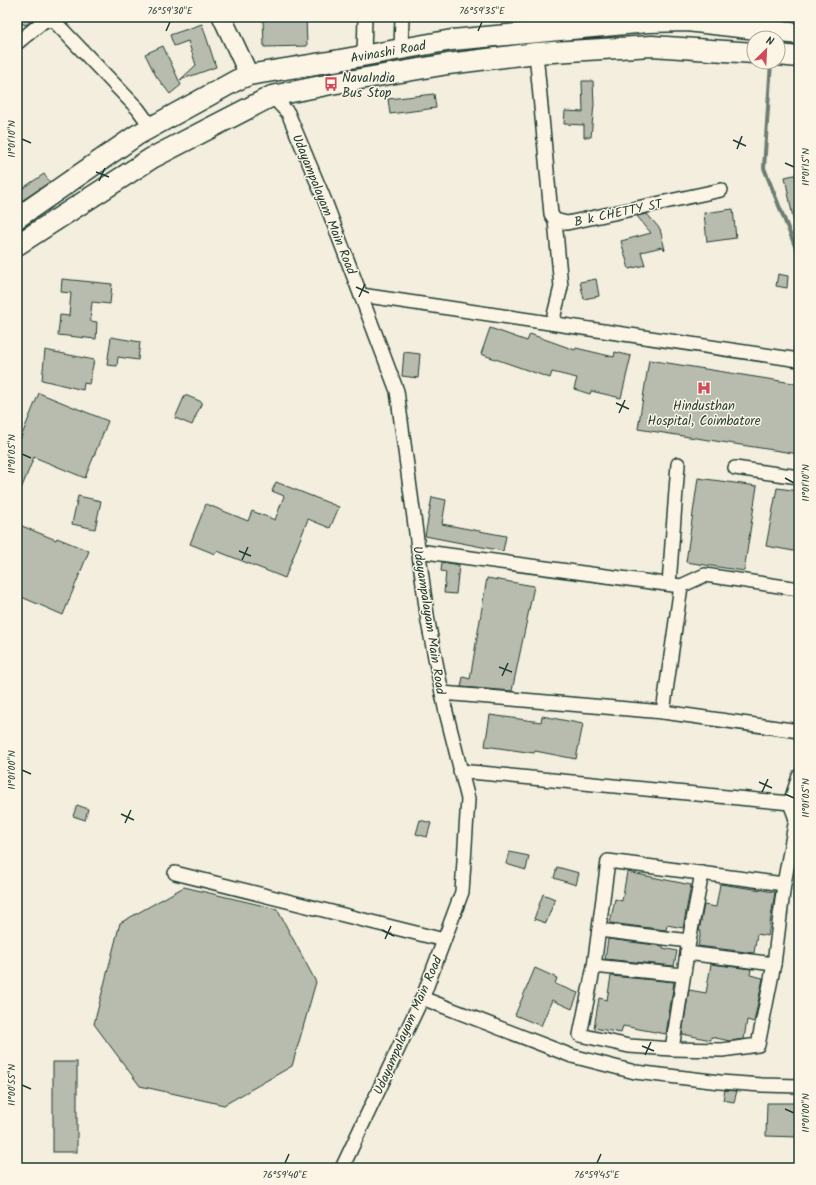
<svg xmlns="http://www.w3.org/2000/svg" width="816" height="1185" font-family="Kalam,sans-serif">
<rect width="100%" height="100%" fill="#f3eede"/>
<filter id="ink" filterUnits="userSpaceOnUse"><feTurbulence type="fractalNoise" baseFrequency=".025" numOctaves="2"/><feDisplacementMap in="SourceGraphic" scale="8" xChannelSelector="R" yChannelSelector="G"/><feConvolveMatrix kernelMatrix="1 2 1 2 8 2 1 2 1" color-interpolation-filters="sRGB"/></filter>
<g filter="url(#ink)">
<g fill="none" stroke-linecap="round" stroke-linejoin="round">
<g stroke="#6c7d72" stroke-width="4">
<path d="M774,26V17"/>
<path d="M771,62L764,168L795,246L799,252"/>
</g>
</g>
<g fill="#b8bcae" stroke="#1f3d34">
<path d="M17,17H36L26,25L17,22Z"/>
<path d="M263,17H306L307,46L264,47Z"/>
<path d="M202,24L216,67L180,80L196,65L188,41L174,46L170,35Z"/>
<path d="M163,46L181,85L170,94L156,76L145,54Z"/>
<path d="M582,81H593L594,104L591,137H584V125L564,124L565,111L583,112Z"/>
<path d="M434,94L436,108L390,114L388,99Z"/>
<path d="M44,174L50,182L17,204V192Z"/>
<path d="M799,174V223H794L785,177Z"/>
<path d="M733,209L736,238L707,242L704,213Z"/>
<path d="M647,214L660,229L665,250L662,247L641,252L645,265L629,269L621,241L651,233L637,216Z"/>
<path d="M778,274L788,276L787,288L776,286Z"/>
<path d="M62,279L112,284L110,304L92,302L90,321L97,322L96,339L58,335L60,315L69,316L71,293L61,292Z"/>
<path d="M596,279L599,296L584,299L580,282Z"/>
<path d="M490,328L527,341L530,334L575,350L576,348L614,357L615,352L631,356L621,398L591,391L590,394L574,389L577,378L552,372L550,378L481,354Z"/>
<path d="M111,337L140,342L138,360L118,357L117,366L107,365Z"/>
<path d="M45,350L94,360L89,384L84,383L83,390L42,380Z"/>
<path d="M404,352L420,354L418,378L402,376Z"/>
<path d="M649,360L799,384V454L638,429Z"/>
<path d="M39,393L108,421L85,478L34,457L17,499V447Z"/>
<path d="M185,395L202,402L192,425L175,418Z"/>
<path d="M698,478L757,486L744,571L686,562Z"/>
<path d="M276,482L339,507L330,528L308,519L285,578L217,551L215,554L190,544L206,504L248,521L252,511L275,520L284,496L272,491Z"/>
<path d="M777,488L799,491V552L766,546Z"/>
<path d="M78,496L101,501L95,529L72,524Z"/>
<path d="M432,497L446,500L442,524L506,536L503,551L425,536Z"/>
<path d="M17,524L56,540L57,538L89,551L63,615L17,595Z"/>
<path d="M442,562L459,565L456,594L444,593L446,572L441,571Z"/>
<path d="M487,578L534,586L512,691L461,687L463,677L470,679Z"/>
<path d="M490,715L541,722L542,716L583,724L576,759L535,751L534,753L485,746Z"/>
<path d="M77,805L88,809L85,820L73,816Z"/>
<path d="M420,820L431,823L427,837L416,834Z"/>
<path d="M509,852L529,856L526,870L506,864Z"/>
<path d="M557,867L579,873L576,885L554,878Z"/>
<path d="M627,872L691,885L683,928L667,925L666,930L610,923L615,899L622,901Z"/>
<path d="M720,884L775,892L768,936L757,934L754,953L698,946L701,931H699L704,905L716,907Z"/>
<path d="M184,887L277,909L316,982L292,1066L224,1105L140,1086L94,1024L120,923Z"/>
<path d="M543,894L555,899L546,923L534,919Z"/>
<path d="M608,939L663,946V948L677,951L674,966L605,959Z"/>
<path d="M711,964L751,969L750,975L763,978L754,1022L747,1020L744,1039L730,1041L711,1037V1040L682,1034L689,990L706,993Z"/>
<path d="M535,968L557,978L555,984L578,993L572,1009L552,1000L541,1026L515,1015Z"/>
<path d="M611,976L674,982L666,1034L623,1026L621,1033L594,1028L599,998L607,1000Z"/>
<rect x="53" y="1062" width="24" height="90"/>
<path d="M725,1090L737,1091L734,1102L723,1100Z"/>
<path d="M767,1103H799V1137L766,1136Z"/>
</g>
<g fill="none" stroke-linecap="round" stroke-linejoin="round">
<defs>
<g id="street">
<path d="M526,32L527,17"/>
<path d="M17,43L45,20L55,22L138,109L151,127"/>
<path d="M401,49L402,17"/>
<path d="M536,53L551,214L555,220L567,223L721,190"/>
<path d="M364,56L365,17"/>
<path d="M272,96L288,113L325,201L397,391L428,622L445,708L468,799L462,892L424,994L342,1168"/>
<path d="M361,295L799,360"/>
<path d="M552,323L561,287L555,220"/>
<path d="M735,468L799,477"/>
<path d="M418,551L681,586L705,575L799,589"/>
<path d="M669,584L678,464"/>
<path d="M442,693L663,712L681,586"/>
<path d="M663,712L799,731"/>
<path d="M460,771L790,803"/>
<path d="M175,873L444,940"/>
<path d="M784,884L608,861L594,966L580,1035L629,1046L672,1049L722,1050L758,1045L774,964L784,884L796,819L790,803L799,776"/>
<path d="M599,930L689,941"/>
<path d="M687,953L774,964"/>
<path d="M594,966L683,975"/>
<path d="M422,998L572,1056L635,1072L720,1082L762,1085L799,1086"/>
<path d="M672,1049L689,941L702,873"/>
</g>
<path id="secondary" d="M222,17L249,75"/>
<g id="primary">
<path d="M778,55L799,57"/>
<path d="M17,218L137,135L237,80L249,75L334,61L452,40L648,22L687,21L799,34"/>
<path d="M17,245L152,158L272,96L331,84L448,64L536,53L652,46L754,53"/>
</g>
</defs>
<use href="#street" stroke="#1f3d34" stroke-width="16"/>
<use href="#secondary" stroke="#1f3d34" stroke-width="21"/>
<use href="#primary" stroke="#1f3d34" stroke-width="23"/>
<use href="#street" stroke="#fcf5e5" stroke-width="13"/>
<use href="#secondary" stroke="#fcf5e5" stroke-width="18"/>
<use href="#primary" stroke="#fcf5e5" stroke-width="20"/>
</g>
</g>
<path fill="none" stroke="#1f3d34" stroke-width="1.5" d="M166,31L170,22M478,31L482,22M22,139L31,143M733,140L746,146M737,149L742,136M785,163L794,167M96,172L109,177M99,181L105,168M356,287L369,293M359,297L365,284M616,403L629,409M619,413L625,400M22,454L31,458M785,478L794,483M239,551L251,556M242,560L248,547M499,667L512,672M502,676L508,663M22,770L31,774M759,782L772,788M762,792L768,779M785,794L794,798M121,814L134,820M125,823L131,810M382,930L394,936M385,939L391,926M642,1046L654,1051M645,1055L651,1042M22,1085L31,1089M785,1109L794,1113M285,1163L289,1154M597,1163L601,1154"/>
<defs>
<symbol id="bus-bare" viewBox="-9 -9 18 18"><path d="M-5-6H5V4H4V6H2V4H-2V6H-4V4H-5ZM-3.5-4V0h7V-4ZM-3.5 1.2v1.5H-2V1.2ZM2 1.2v1.5H3.5V1.2Z" fill="#d1495b" stroke="#fcf5e5" stroke-width="2.5" paint-order="stroke"/></symbol>
<symbol id="hospital-bare" viewBox="-9 -9 18 18"><path d="M-5-5h3v3.5h4V-5h3V5h-3V1.5h-4V5h-3Z" fill="#d1495b" stroke="#fcf5e5" stroke-width="2.5" paint-order="stroke"/></symbol>
</defs>
<g fill-rule="evenodd">
<use href="#bus-bare" x="321" y="74" width="20" height="20"/>
<use href="#hospital-bare" x="694" y="378" width="20" height="20"/>
</g>
<g text-anchor="middle" stroke-width="3" stroke-linejoin="round" paint-order="stroke">
<g font-size="13" fill="#1f3d34" stroke="#fcf5e5">
<text transform="translate(388 51) rotate(-10)" y="5">Avinashi Road</text>
<text transform="translate(325 204) rotate(68)" y="5">Udayampalayam Main Road</text>
<text transform="translate(618 212) rotate(-12)" y="5">B k CHETTY ST</text>
<text transform="translate(430 620) rotate(81)" y="5">Udayampalayam Main Road</text>
<text transform="translate(407 1025) rotate(-66)" y="5">Udayampalayam Main Road</text>
</g>
<g font-size="13" fill="#1f3d34" stroke="#fcf5e5" text-anchor="start">
<text x="342" y="82">NavaIndia<tspan x="342" dy="15">Bus Stop</tspan></text>
<text x="704" y="410" text-anchor="middle">Hindusthan<tspan x="704" dy="15">Hospital, Coimbatore</tspan></text>
</g>
</g>
<rect width="816" height="1185" fill="none" stroke="#fcf5e5" stroke-width="44"/>
<g transform="translate(766 50) rotate(24)"><circle r="19" fill="#fcf5e5" stroke="#a4ab9e"/>
<path d="M0-3L7 15L0 10L-7 15Z" fill="#d1495b"/>
<text y="-6" font-size="11" font-weight="bold" text-anchor="middle" fill="#1f3d34">N</text>
</g>
<rect x="22" y="22" width="772" height="1141" fill="none" stroke="#1f3d34" stroke-width="1.5"/>
<g font-size="10" text-anchor="middle" fill="#1f3d34">
<text x="170" y="14">76°59'30"E</text>
<text x="482" y="14">76°59'35"E</text>
<text transform="translate(11 139) rotate(-90)" y="4">11°01'10"N</text>
<text transform="translate(805 167) rotate(-90)" y="4">11°01'15"N</text>
<text transform="translate(11 454) rotate(-90)" y="4">11°01'05"N</text>
<text transform="translate(805 483) rotate(-90)" y="4">11°01'10"N</text>
<text transform="translate(11 770) rotate(-90)" y="4">11°01'00"N</text>
<text transform="translate(805 798) rotate(-90)" y="4">11°01'05"N</text>
<text transform="translate(11 1085) rotate(-90)" y="4">11°00'55"N</text>
<text transform="translate(805 1113) rotate(-90)" y="4">11°01'00"N</text>
<text x="285" y="1178">76°59'40"E</text>
<text x="597" y="1178">76°59'45"E</text>
</g>
</svg>
